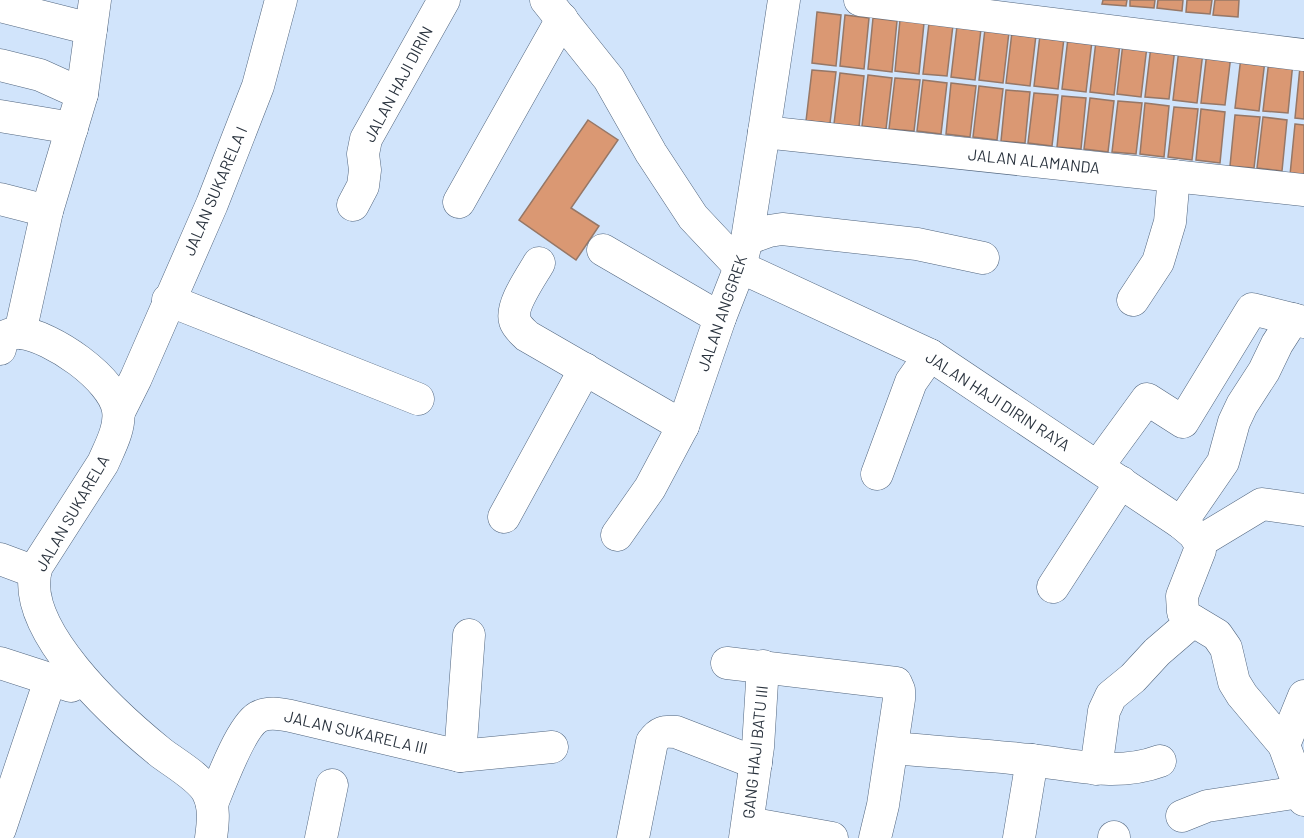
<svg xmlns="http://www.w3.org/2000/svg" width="1304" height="838" font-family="Barlow,sans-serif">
<rect width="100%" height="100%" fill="#d1e4fb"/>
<g fill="#da9873" stroke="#967766" stroke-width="1.5">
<path d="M1103,0H1127L1126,6L1102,4Z"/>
<path d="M1130,0H1155L1154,8L1130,6Z"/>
<path d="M1158,0H1183L1182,11L1157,8Z"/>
<path d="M1187,0H1212L1210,14L1186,12Z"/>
<path d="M1215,0H1239L1238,17L1213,15Z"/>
<path d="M817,12L841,15L836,66L812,63Z"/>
<path d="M845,15L869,18L864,69L840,66Z"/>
<path d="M873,18L897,21L892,72L868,69Z"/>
<path d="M900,20L924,23L919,74L895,71Z"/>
<path d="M929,23L953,25L947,76L923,74Z"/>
<path d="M957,26L981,29L975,80L951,77Z"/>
<path d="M985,29L1009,32L1003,83L979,80Z"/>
<path d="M1012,32L1036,35L1030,86L1006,83Z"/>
<path d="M1040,35L1064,38L1058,89L1034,86Z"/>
<path d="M1068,38L1092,41L1086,92L1062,89Z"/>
<path d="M1096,41L1120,44L1114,95L1090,92Z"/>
<path d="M1123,43L1147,46L1141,97L1117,94Z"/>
<path d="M1151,46L1175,48L1169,99L1145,97Z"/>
<path d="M1179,49L1203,52L1197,103L1173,100Z"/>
<path d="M1207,52L1231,55L1225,105L1201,103Z"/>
<path d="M1241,57L1265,60L1259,111L1235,108Z"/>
<path d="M1269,60L1293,62L1288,113L1263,111Z"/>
<path d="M1300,67H1304V119L1295,118Z"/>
<path d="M812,70L836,72L830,123L806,121Z"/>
<path d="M840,73L864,76L859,127L834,124Z"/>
<path d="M868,75L892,78L886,129L862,126Z"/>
<path d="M895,78L920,80L914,131L889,129Z"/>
<path d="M923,80L947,83L941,134L917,131Z"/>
<path d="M951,83L976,86L970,137L946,134Z"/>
<path d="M979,86L1003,89L997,140L973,137Z"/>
<path d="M1006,90L1030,92L1025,143L1001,141Z"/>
<path d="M1034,93L1058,95L1052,146L1028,143Z"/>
<path d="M1062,96L1086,98L1081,149L1057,147Z"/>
<path d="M1090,98L1114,101L1108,152L1084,149Z"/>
<path d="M1118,101L1142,103L1136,154L1112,152Z"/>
<path d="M1145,103L1169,106L1164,157L1140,154Z"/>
<path d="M1174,107L1198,109L1192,160L1168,157Z"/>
<path d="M1201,109L1225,112L1220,163L1196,160Z"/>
<path d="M1235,115L1260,117L1254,168L1230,166Z"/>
<path d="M1263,117L1287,120L1282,171L1257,168Z"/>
<path d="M588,120L618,140L571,208L599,226L576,260L519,220Z"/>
<path d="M1295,124L1304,125V176L1290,175Z"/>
</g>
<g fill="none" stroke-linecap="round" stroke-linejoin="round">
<defs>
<g id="minor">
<path d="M546,0L609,79L651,153L693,217L740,267L930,355L1181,523L1194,534L1199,542L1200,550L1182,596L1183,612L1187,617L1217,635L1226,648L1234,682L1242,695L1284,745L1304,800"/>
<path d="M860,0L1304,55"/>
<path d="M0,6L91,29"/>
<path d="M0,65L40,75L82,94"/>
<path d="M0,116L72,128"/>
<path d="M764,132L1304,190"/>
<path d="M0,199L47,211"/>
<path d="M459,202L562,19"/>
<path d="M353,205L363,186L365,170L363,154L366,139L444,0"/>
<path d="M747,239L769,231L782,229L917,244L983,258"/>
<path d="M603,250L720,318"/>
<path d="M539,263C531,277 510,306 515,321C517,327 522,331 527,336L683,426"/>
<path d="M168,300L418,399"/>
<path d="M1133,300L1158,262L1170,222L1174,176"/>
<path d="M20,333L47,211L82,94L95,0"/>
<path d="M0,349L3,337C8,335 15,332 21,333C51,336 113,378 118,410C121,427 110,447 103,463L37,566C16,627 117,717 160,752C174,763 201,778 208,793C215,807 213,823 211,838"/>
<path d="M119,412L136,378L212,204L258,86L281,0"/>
<path d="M1098,466L1147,399L1183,422L1252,309L1304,322"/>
<path d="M877,474L911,382L930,355"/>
<path d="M504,517L585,369"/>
<path d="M1181,523L1223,462L1234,422L1242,405L1264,371L1277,344L1293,319"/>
<path d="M617,535L650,488L683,426L720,318L740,267L747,239L764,132L784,0"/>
<path d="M1199,542L1262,504L1304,510"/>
<path d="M0,559L35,572"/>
<path d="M1053,587L1121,482"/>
<path d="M0,663L71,686"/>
<path d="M727,663L896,683L899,690V699L883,805L875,838"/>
<path d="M1284,745L1304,696"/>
<path d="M892,748C939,752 985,755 1031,760C1075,765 1117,777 1160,761"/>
<path d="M460,756L469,635"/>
<path d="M1096,769L1104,711L1111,696L1133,678L1157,652L1193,621"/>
<path d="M212,804C220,784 241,727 258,717C269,711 283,714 295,717L460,756L552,747"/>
<path d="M1182,816L1207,806L1300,792"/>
<path d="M748,823L832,838"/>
<path d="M0,829L50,680"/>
<path d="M321,838L332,785"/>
<path d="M633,838L652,742C659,732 664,731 676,732L756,763"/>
<path d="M745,838L758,747L763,666"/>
<path d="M1019,838L1032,760"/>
<path d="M1114,838V837"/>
</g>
</defs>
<use href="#minor" stroke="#51657e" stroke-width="33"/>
<use href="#minor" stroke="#fff" stroke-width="32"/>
</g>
<g text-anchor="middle" stroke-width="4.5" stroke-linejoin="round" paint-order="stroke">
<g font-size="16" fill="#2a333e" stroke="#fff">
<text transform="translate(398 84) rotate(-62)" y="6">JALAN HAJI DIRIN</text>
<text transform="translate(1034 161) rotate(6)" y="6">JALAN ALAMANDA</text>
<text transform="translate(215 191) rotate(-67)" y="6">JALAN SUKARELA I</text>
<text transform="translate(722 313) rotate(-71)" y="6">JALAN ANGGREK</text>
<text transform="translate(998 401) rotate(33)" y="6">JALAN HAJI DIRIN RAYA</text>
<text transform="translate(72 513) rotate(-60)" y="6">JALAN SUKARELA</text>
<text transform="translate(356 732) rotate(13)" y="6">JALAN SUKARELA III</text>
<text transform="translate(755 752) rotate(-84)" y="6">GANG HAJI BATU III</text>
</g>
</g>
</svg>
